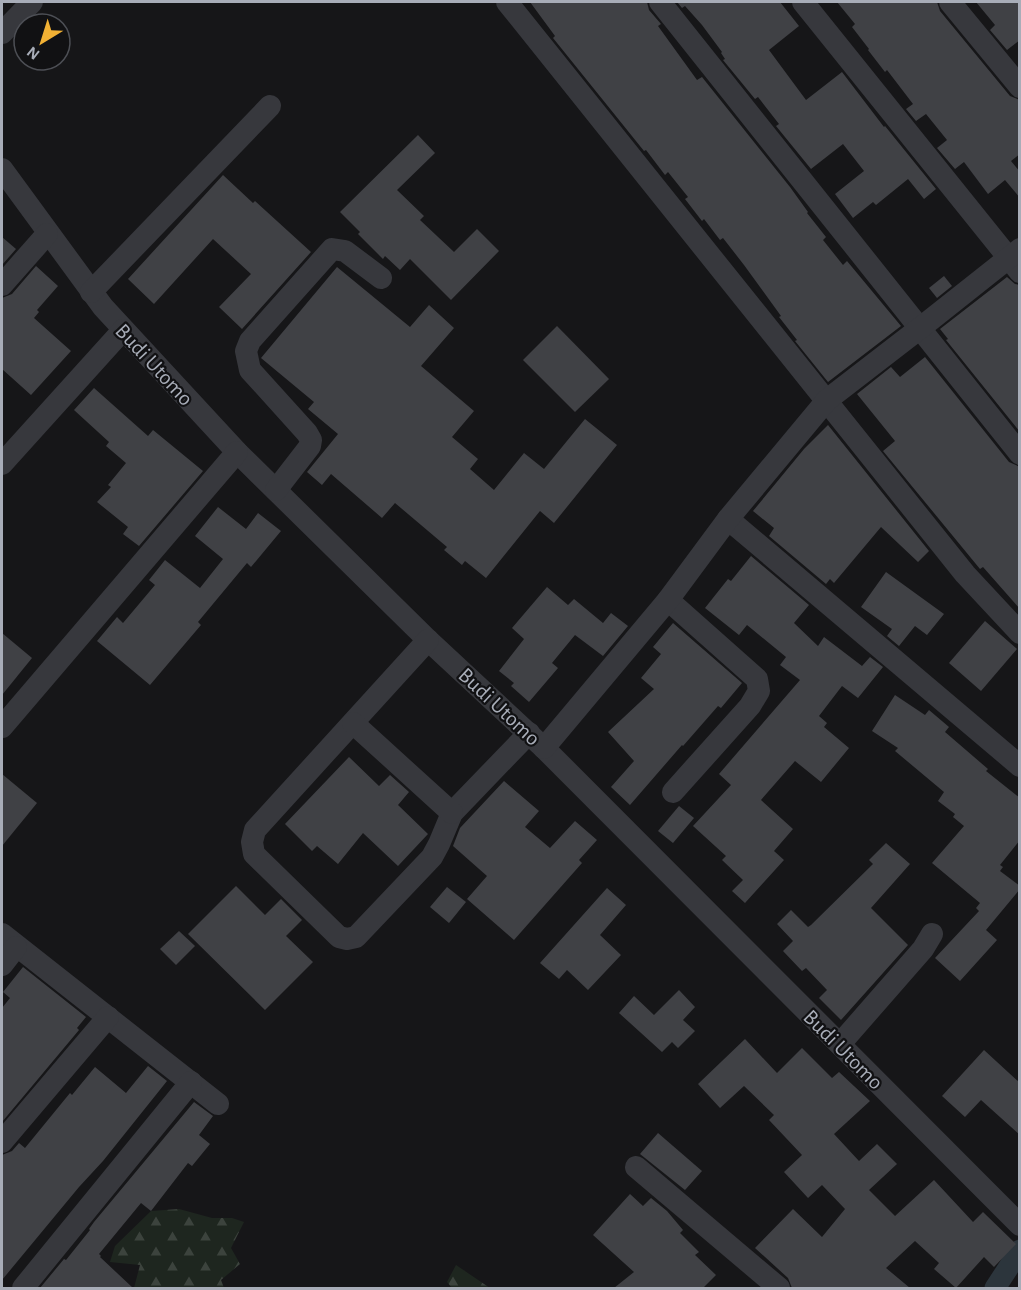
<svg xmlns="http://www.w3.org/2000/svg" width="1021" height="1290" font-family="'Alegreya Sans',sans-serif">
<defs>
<pattern id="forest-firs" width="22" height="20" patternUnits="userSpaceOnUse" patternTransform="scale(1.5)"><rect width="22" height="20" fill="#1e261f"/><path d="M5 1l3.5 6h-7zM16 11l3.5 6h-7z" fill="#3c433d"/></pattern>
</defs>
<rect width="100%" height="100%" fill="#161618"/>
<g fill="url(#forest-firs)">
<path d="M179,1209L212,1218H232L244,1222L231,1248L240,1264L221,1280L224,1288H134L140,1265L110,1262L115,1246L151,1211Z"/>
<path d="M456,1265L487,1286L490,1288H452L447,1282Z"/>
</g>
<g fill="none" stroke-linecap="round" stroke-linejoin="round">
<path stroke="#2c353c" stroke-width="21" d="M995,1288L1020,1250"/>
</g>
<g fill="#404145">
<path d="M530,2H647L649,10L661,24L658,26L697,80L702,77L790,187L808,212L807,213L826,237L823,240L843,265L847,261L901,326L828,382L795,341L797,340L779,317L781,316L744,265L723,238L720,240L704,219L702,221L685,199L688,197L668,172L665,175L646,150L644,151L553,38L555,36Z"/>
<path d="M677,2H780L799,26L769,50L806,100L842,72L884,127L885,126L936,189L924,199L908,179L876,205L873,202L853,218L835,194L864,171L843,144L811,169L776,126L779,124L758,97L755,99L723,60L725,59L721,53L722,52L702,25L685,6L682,8Z"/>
<path d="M837,2H937L940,11L1010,96L1020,100V154L1011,161L1020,172V198L1005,180L988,194L964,162L955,169L937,148L947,140L926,114L916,121L906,109L913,104L887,70L885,72L868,50L869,49L852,27L855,24Z"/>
<path d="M976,2H1020V40L1007,50L990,30L995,25Z"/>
<path d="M418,135L435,153L397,190L424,216L420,220L454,252L477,229L499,251L451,300L410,259L400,270L385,256L383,259L358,234L360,232L340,212Z"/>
<path d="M223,175L253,203L255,201L311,252L242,329L219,307L251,274L213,239L154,304L128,279Z"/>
<path d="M2,237L16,249L2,265Z"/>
<path d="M36,266L58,286L37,310L39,312L34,318L71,351L31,395L2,369V298L12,294Z"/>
<path d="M337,267L410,327L429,305L454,328L421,366L474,411L452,437L478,459L470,469L494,490L524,453L544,469L585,419L617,445L554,523L540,511L486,578L465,561L462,565L444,550L447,547L395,503L382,518L331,474L322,485L307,472L338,434L308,409L314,402L261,358Z"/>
<path d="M944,276L952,286L937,298L929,288Z"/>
<path d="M1007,277L1015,284L1020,285V432L946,340L948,339L940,329Z"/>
<path d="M557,326L609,379L575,412L523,360Z"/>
<path d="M925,357L1009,462L1020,467V609L983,567L980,569L883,451L895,441L857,394L891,367L900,377Z"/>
<path d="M94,388L148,436L153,430L203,471L139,546L123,534L128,527L97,502L111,487L108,485L126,463L106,446L109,442L74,410Z"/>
<path d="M828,425L929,551L918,562L881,527L834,583L830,579L826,584L769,536L774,528L753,511L804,449Z"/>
<path d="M218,507L246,529L258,513L281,531L251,567L247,563L198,622L201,625L150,685L97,641L117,617L123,623L155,585L149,580L165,560L200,588L223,559L195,536Z"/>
<path d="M751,556L809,605L794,623L818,646L824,637L862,666L870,657L883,667L858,698L842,686L819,716L827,723L824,727L849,748L821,782L795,761L761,800L793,829L774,851L784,860L745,903L732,891L743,880L722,860L726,856L693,826L731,785L719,774L800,680L780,665L786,657L747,625L739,635L705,608L728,579L731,581Z"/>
<path d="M886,572L944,614L927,635L915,626L899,646L887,636L892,629L861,607Z"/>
<path d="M547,587L568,605L574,599L603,623L611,613L628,626L603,656L575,635L552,663L558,668L529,702L511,686L514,683L499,671L524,639L512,628Z"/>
<path d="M985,621L1017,649L981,691L949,663Z"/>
<path d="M673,623L742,683L721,708L718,706L683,746L682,745L630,805L611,787L634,761L608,732L654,689L641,678L661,654L653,647Z"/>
<path d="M2,633L32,658L2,695Z"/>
<path d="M895,695L925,715L929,710L949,727L945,732L988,769L986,771L1020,798V840L1000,865L1003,867L1000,871L1020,886V889L986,930L997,940L960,981L935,958L979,911L976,908L980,903L932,863L964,826L953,817L955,814L938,801L944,792L895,751L898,748L872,731Z"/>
<path d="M349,757L379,786L390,775L409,792L398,805L428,834L398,866L363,833L338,864L317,846L312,851L285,824Z"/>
<path d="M2,774L37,803L2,846Z"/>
<path d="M504,781L539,811L525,827L550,848L575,821L597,840L579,860L582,863L514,940L467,899L487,876L453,846L460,828Z"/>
<path d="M679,806L694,818L673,843L658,831Z"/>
<path d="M886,843L910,864L871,908L908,945L841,1020L819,998L827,990L806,968L802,971L783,951L793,941L777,924L791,910L808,927L811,925L873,864L869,860Z"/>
<path d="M236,886L265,915L281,899L302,920L286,936L313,962L265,1010L188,934Z"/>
<path d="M447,887L466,902L449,923L430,907Z"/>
<path d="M607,888L626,905L600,935L621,955L588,990L567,970L559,979L540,963Z"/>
<path d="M179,931L195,946L176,965L160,949Z"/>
<path d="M23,967L86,1017L77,1028L79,1030L2,1122V1008L10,998L3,992Z"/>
<path d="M679,990L695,1007L683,1020L695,1031L678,1048L672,1042L662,1052L619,1013L634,996L654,1015Z"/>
<path d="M745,1039L777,1073L802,1048L832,1078L839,1072L870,1101L834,1134L859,1161L877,1144L897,1164L869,1190L895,1216L934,1180L973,1222L983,1212L1016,1244L994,1267L984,1257L956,1288L934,1269L939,1263L915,1241L886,1268L910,1288H792L788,1278L755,1248L793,1209L822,1237L845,1209L822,1185L808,1198L784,1172L802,1155L769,1120L774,1115L744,1086L720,1108L698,1084Z"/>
<path d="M984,1050L1020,1083V1135L981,1100L965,1117L942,1096Z"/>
<path d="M148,1066L167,1081L103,1161L79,1187L2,1280V1155L12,1151L19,1143L25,1148L70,1093L72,1095L95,1067L126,1093Z"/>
<path d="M194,1102L213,1116L199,1135L210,1144L192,1166L188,1163L151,1211L141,1203L99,1254L101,1256L100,1257L133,1288H40L64,1259L66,1260L90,1230L89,1229L94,1222Z"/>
<path d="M658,1133L702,1171L685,1190L640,1154Z"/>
<path d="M630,1194L643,1206L651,1198L667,1211L683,1230L680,1233L699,1252L695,1255L716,1275L703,1288H614L634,1272L593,1235Z"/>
</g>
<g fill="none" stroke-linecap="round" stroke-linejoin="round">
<g stroke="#37383d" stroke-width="22">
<path d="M507,2L965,574L1020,633"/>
<path d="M660,2L1020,454"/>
<path d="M803,2L1020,272"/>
<path d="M950,2L1020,87"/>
<path d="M2,33L32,2"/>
<path d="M2,169L103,307L237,452L428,640L544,748L1020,1225"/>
<path d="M2,285L47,234"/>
<path d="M91,292L270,106"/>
<path d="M2,464L123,330"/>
<path d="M276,490L310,446L311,440L307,433L250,370L246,351L250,341L332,249L345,251L381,278"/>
<path d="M728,519L1020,766"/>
<path d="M668,600L757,679L759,691L750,706L673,792"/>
<path d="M428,640L255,830L252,842L254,854L339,937L347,939L356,937L432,857L439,844L452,813L529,733"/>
<path d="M353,723L452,813"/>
<path d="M2,727L237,452"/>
<path d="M544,748L668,600L728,519L827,400L919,329L1020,249"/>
<path d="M2,934L218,1104"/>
<path d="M2,965L16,947"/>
<path d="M840,1044L923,949L932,934"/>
<path d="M2,1142L108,1017"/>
<path d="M636,1167L779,1288"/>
<path d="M23,1288L191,1082"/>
</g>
</g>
<g text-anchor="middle" stroke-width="4.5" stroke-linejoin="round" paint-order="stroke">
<g font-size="22" fill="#a8adb8" stroke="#111113">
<text transform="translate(155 364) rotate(47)" y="8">Budi Utomo</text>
<text transform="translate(500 706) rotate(43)" y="8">Budi Utomo</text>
<text transform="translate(844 1049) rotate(45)" y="8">Budi Utomo</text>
</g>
</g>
<rect width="1021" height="1290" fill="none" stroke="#a8adb8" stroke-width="6"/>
<g transform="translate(42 42) rotate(218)"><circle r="28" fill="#111113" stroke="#4d4f55" stroke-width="1.5"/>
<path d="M0-4.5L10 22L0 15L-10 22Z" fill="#f2b134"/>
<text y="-9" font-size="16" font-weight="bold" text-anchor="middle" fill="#a8adb8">N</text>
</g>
</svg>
